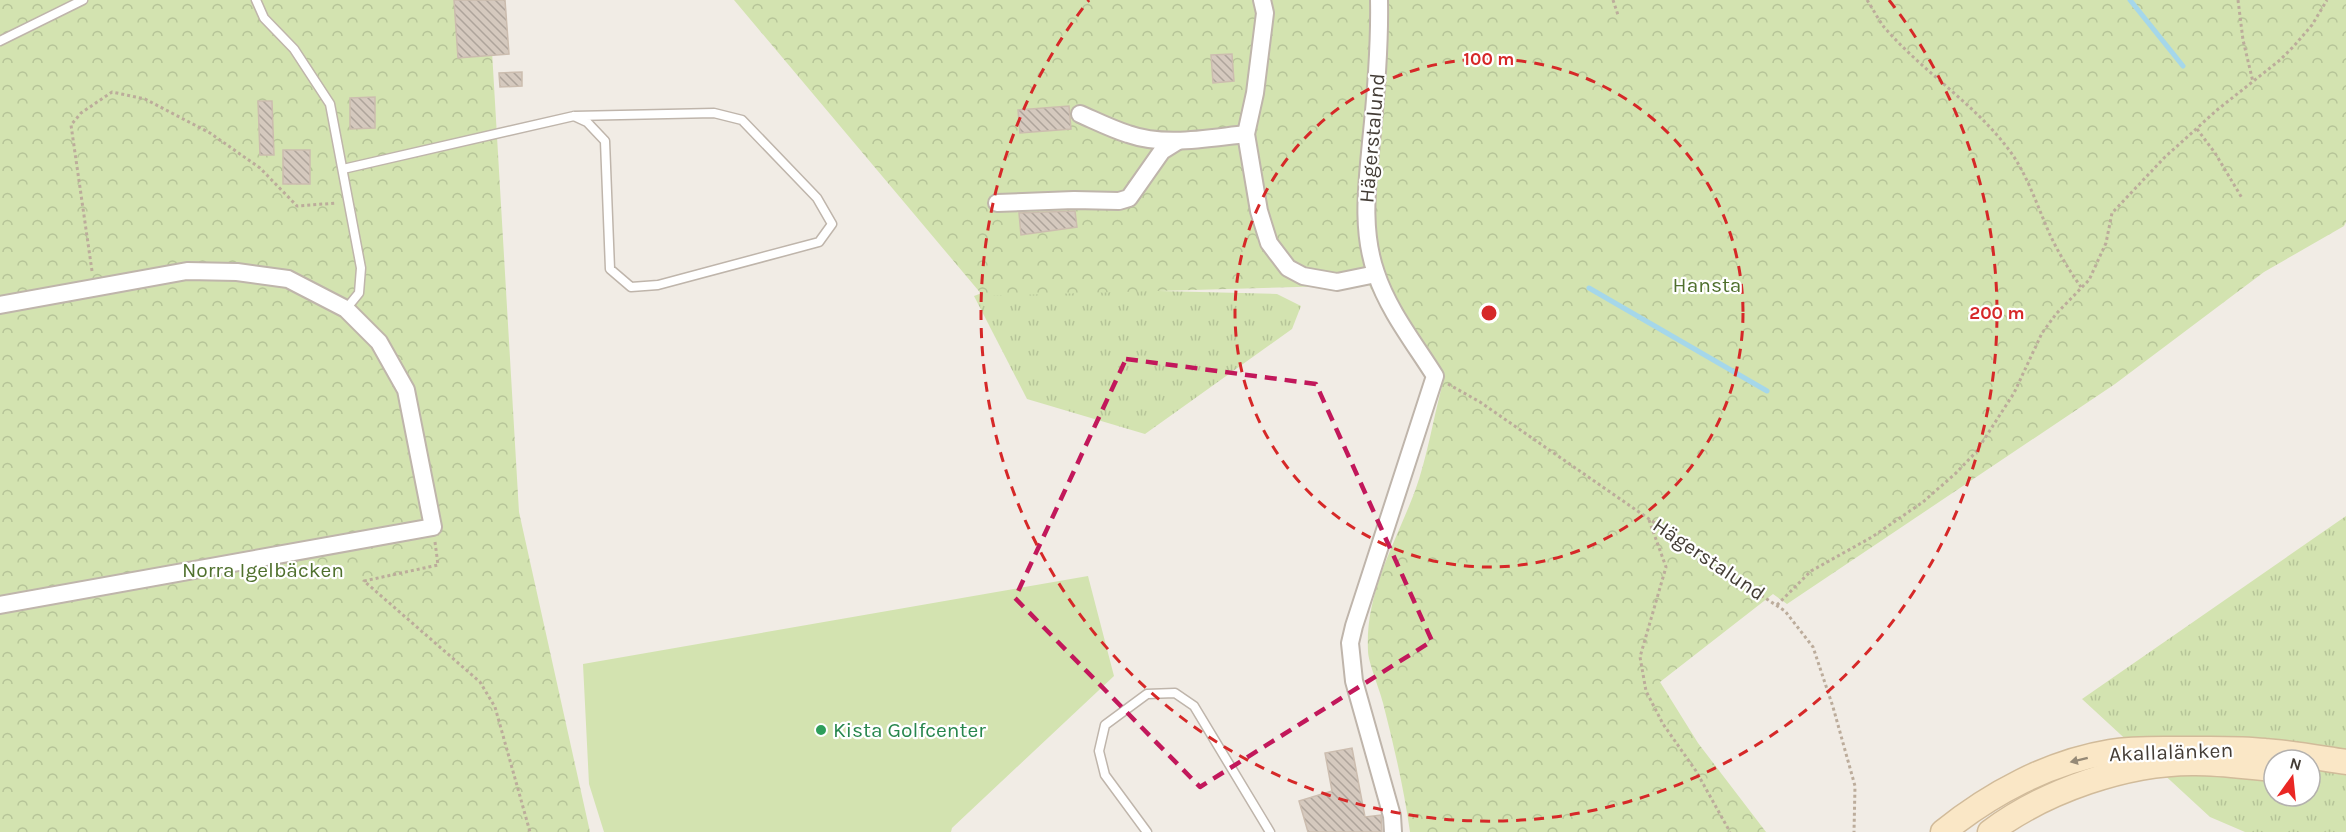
<svg xmlns="http://www.w3.org/2000/svg" width="2346" height="832" font-family="Karla,sans-serif">
<defs>
<pattern id="grass-tufts" width="24" height="20" patternUnits="userSpaceOnUse" patternTransform="scale(1.5)"><rect width="24" height="20" fill="#d3e3b0"/><path d="M3 7l-1-3M5 7V3M7 7l1-3M15 17l-1-3M17 17v-4M19 17l1-3" fill="none" stroke="#b6c498"/></pattern>
<pattern id="forest-crowns" width="20" height="18" patternUnits="userSpaceOnUse" patternTransform="scale(1.5)"><rect width="20" height="18" fill="#d3e3b0"/><path d="M2 6a3 3 0 1 1 6 0M12 15a3 3 0 1 1 6 0" fill="none" stroke="#b6c498"/></pattern>
<pattern id="building-back-hatch" width="6" height="6" patternUnits="userSpaceOnUse" patternTransform="scale(1.5)"><rect width="6" height="6" fill="#d5c9be"/><path d="M-1 5l2 2M0 0l6 6M5-1l2 2" fill="none" stroke="#aea49b"/></pattern>
</defs>
<rect width="100%" height="100%" fill="#f1ece5"/>
<g fill="url(#grass-tufts)" fill-rule="evenodd">
<path d="M998,287L1277,294L1301,306L1292,329L1145,434L1027,399L974,296Z"/>
<path d="M2346,516V832H2245L2210,817L2082,699ZM2274,760H2310V796H2274Z"/>
</g>
<g fill="url(#forest-crowns)">
<path d="M0,0H489L519,512L590,832H0Z"/>
<path d="M734,0H2346V222L2344,226L2264,272L2115,384L1787,604L1773,594L1660,682L1698,743L1766,832H1410C1404,789 1394,746 1383,703C1380,690 1368,662 1368,651C1365,593 1395,544 1415,491C1427,458 1433,420 1442,386L1404,344L1385,316L1369,285L983,296Z"/>
</g>
<path fill="#d3e3b0" d="M1088,576L1114,676L952,828L951,832H604L589,784L583,664Z"/>
<g fill="none" stroke-linecap="round" stroke-linejoin="round">
<g stroke="#a5d7ea" stroke-width="5">
<path d="M2130,0L2183,66"/>
<path d="M1589,288L1767,391"/>
</g>
</g>
<g fill="url(#building-back-hatch)" stroke="#ccbdaf" stroke-width="1.5">
<path d="M454,0H505L509,54L458,58Z"/>
<path d="M1232,54L1234,81L1213,83L1211,55Z"/>
<path d="M522,72V86L500,87L499,73Z"/>
<path d="M375,97V128L350,129V98Z"/>
<path d="M258,101H272L274,155H260Z"/>
<path d="M1069,106L1071,129L1020,133L1018,110Z"/>
<rect x="283" y="150" width="27" height="34"/>
<path d="M1075,211L1077,227L1021,235L1019,213Z"/>
<path d="M1352,748L1365,817L1381,815L1382,832H1308L1299,801L1332,791L1325,753Z"/>
</g>
<g fill="none" stroke-linecap="round" stroke-linejoin="round">
<defs>
<g id="service">
<path d="M256,0L264,18L294,49L330,104L361,268L359,293L346,309"/>
<path d="M0,41L83,0"/>
<path d="M343,169L574,116L714,113L742,120L817,198L832,224L819,242L658,285L631,287L610,269L605,141L587,122L574,116"/>
<path d="M1147,832L1105,775L1099,751L1105,725L1147,694L1175,693L1194,706L1270,832"/>
</g>
<g id="minor">
<path d="M1262,0L1265,13L1255,93L1246,134L1259,211L1269,243L1288,268L1303,276L1337,282L1376,274"/>
<path d="M1379,0C1380,48 1376,94 1371,142C1367,186 1361,230 1376,273C1388,310 1415,344 1435,376L1354,626L1350,643L1354,681L1392,816L1393,832"/>
<path d="M1080,114C1096,121 1112,129 1128,134C1165,147 1208,138 1246,134"/>
<path d="M997,203L1074,200L1119,201L1129,198L1162,151L1178,141"/>
<path d="M0,305L187,271L237,272L288,279L346,309L379,342L406,390L433,527L0,605"/>
</g>
<g id="secondary">
<path d="M1943,832C1990,794 2049,762 2110,752C2134,748 2158,749 2183,749C2210,749 2238,748 2265,751C2292,753 2319,758 2346,762"/>
<path d="M1990,832C2045,791 2127,762 2196,763C2222,763 2248,767 2274,769"/>
</g>
</defs>
<use href="#service" stroke="#bfb5ab" stroke-width="11"/>
<use href="#minor" stroke="#bfb5ab" stroke-width="20"/>
<use href="#secondary" stroke="#d1bb9a" stroke-width="27"/>
<g stroke="#bcac9b" stroke-width="3" stroke-dasharray="3 3" stroke-linecap="butt">
<path d="M1613,0L1618,15"/>
<path d="M1867,0C1873,9 1878,19 1884,27C1921,70 1971,101 2006,146C2024,168 2034,197 2045,223C2054,246 2067,267 2081,287"/>
<path d="M2238,0L2243,40L2253,82"/>
<path d="M2197,129L2215,153L2242,198"/>
<path d="M92,271L71,125L81,113L112,92L145,99L210,133L260,168L297,206L337,203"/>
<path d="M1448,384L1480,402L1730,575L1785,611L1813,647L1833,707L1855,786L1854,832"/>
<path d="M1649,520L1666,567L1640,657L1646,691L1663,724L1696,771L1730,832"/>
<path d="M435,542L438,565L364,581L480,682L495,707L530,832"/>
<path d="M1777,605L1811,571L1872,537L1923,502L1956,473L1976,452L2014,393L2042,333L2056,314L2089,280L2106,243L2112,213L2164,158L2217,110L2280,60L2294,46L2312,25L2327,0"/>
</g>
<use href="#service" stroke="#fff" stroke-width="8"/>
<use href="#minor" stroke="#fff" stroke-width="16"/>
<use href="#secondary" stroke="#fae7c6" stroke-width="24"/>
</g>
<defs><path id="oneway-solid" d="M-6-.8H1V-3.2L6.5 0L1 3.2V.8H-6Z" transform="scale(1.5)"/></defs>
<use fill="#958976" href="#oneway-solid" transform="translate(2079 760) rotate(166)"/>
<path fill="none" stroke="#c2185b" stroke-width="4.5" stroke-dasharray="12 8" stroke-linejoin="round" d="M1126,359L1316,384L1432,641L1200,787L1015,598Z"/>
<g fill="none" stroke="#d62828" stroke-width="3" stroke-dasharray="10 8">
<circle cx="1489" cy="313" r="254"/>
<path d="M1889 0A508 508 0 1 1 1089 0"/>
</g>
<circle fill="#2e9e5b" stroke="#fff" stroke-width="2" cx="821" cy="730" r="6"/>
<g text-anchor="middle" stroke-width="4.5" stroke-linejoin="round" paint-order="stroke">
<g font-size="21" fill="#433c35" stroke="#fff">
<text transform="translate(1372 138) rotate(-85)" y="7">Hägerstalund</text>
<text transform="translate(1709 559) rotate(34)" y="7">Hägerstalund</text>
<text transform="translate(2171 752) rotate(-2)" y="7">Akallalänken</text>
</g>
<g font-size="21" fill="#4f702d" stroke="#fff">
<text x="1707" y="292">Hansta</text>
<text x="263" y="577">Norra Igelbäcken</text>
</g>
<g font-size="21" fill="#27864d" stroke="#fff" text-anchor="start">
<text x="833" y="737">Kista Golfcenter</text>
</g>
</g>
<circle cx="1489" cy="313" r="9" fill="#d62828" stroke="#fff" stroke-width="3"/>
<g font-size="18" text-anchor="middle" font-weight="bold" fill="#d62828" stroke="#fff" stroke-width="4.5" stroke-linejoin="round" paint-order="stroke">
<text x="1489" y="65">100 m</text>
<text x="1997" y="319">200 m</text>
</g>
<g transform="translate(2292 778) rotate(15)"><circle r="28" fill="#ffffff" stroke="#b4b1ae" stroke-width="1.5"/>
<path d="M0-4.5L10 22L0 15L-10 22Z" fill="#ea2724"/>
<text y="-9" font-size="16" font-weight="bold" text-anchor="middle" fill="#433c35">N</text>
</g>
</svg>
